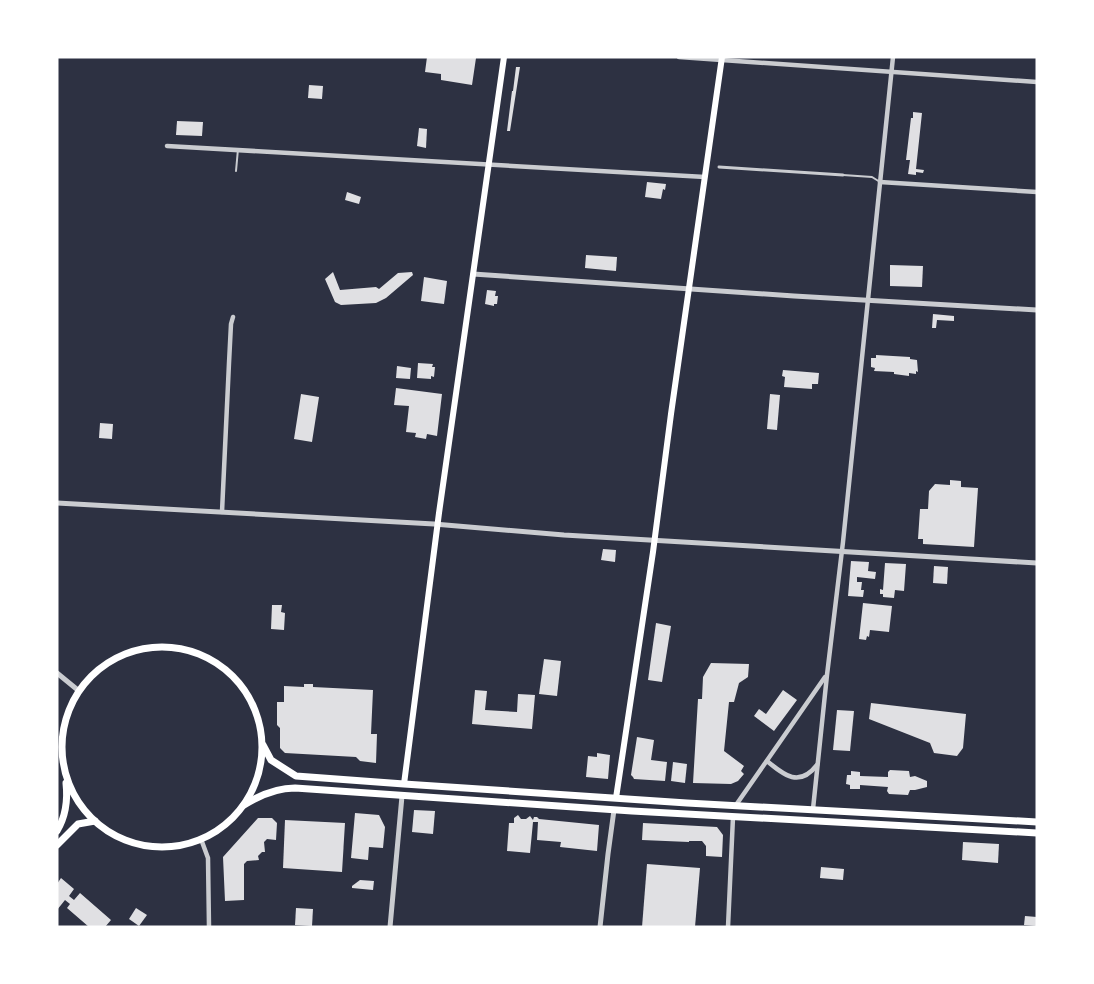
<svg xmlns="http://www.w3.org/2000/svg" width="1094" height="984" font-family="'Exo 2',sans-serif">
<rect width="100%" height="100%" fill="#2d3142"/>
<g fill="#e0e0e3">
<path d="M427,57H465L476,58L472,85L441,80V74L425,72Z"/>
<path d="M516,67H520L510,131H507L512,91H513Z"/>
<path d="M309,85L323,86L322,99L308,98Z"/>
<path d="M913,112L922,113L916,169L924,170L923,173L916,172V175L908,174L910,160H906L911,118H913Z"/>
<path d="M177,121L203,122L202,136L176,135Z"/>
<path d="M419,128L427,129L426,148L417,146Z"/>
<path d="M647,182L666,184L665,190L663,189L661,199L645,197Z"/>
<path d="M347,192L361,197L359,204L345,200Z"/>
<path d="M586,255L617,257L616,271L585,268Z"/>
<path d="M890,265L923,266L922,287L890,286Z"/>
<path d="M333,272L340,290L376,287L379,289L398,273L412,272L413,275L386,298L376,303L341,305L335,302L325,279Z"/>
<path d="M424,277L447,281L444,304L421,301Z"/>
<path d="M487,290L496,291L495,296H498L497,304H494V306L485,304Z"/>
<path d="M933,314L954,316V321L937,320L936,328H932Z"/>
<path d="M876,355L910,357V359L917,360L918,372L916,371V374L909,373V376L894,374V372L874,371L875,368L871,367V358H876Z"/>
<path d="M418,363L433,364L432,367H435L434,377L431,376V379L417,378Z"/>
<path d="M397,366L411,368L410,379L396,378Z"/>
<path d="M783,370L819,373L818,384H812V389L784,387L785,377L782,376Z"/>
<path d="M396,388L442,394L437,436L427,434L426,439L415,437L416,433L406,432L409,406L394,405Z"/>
<path d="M301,394L319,397L312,442L294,439Z"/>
<path d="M770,394L780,395L777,430L767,429Z"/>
<path d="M100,423L113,424L112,439L99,438Z"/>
<path d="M950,480L961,481V487L978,488L974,547L923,544V539H918L920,509H928L929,491L935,484L950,485Z"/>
<path d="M603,549L616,550L615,562L601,560Z"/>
<path d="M851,561L869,562L868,571L876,572L875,579L857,577V582H862L861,590H864L863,597L848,596Z"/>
<path d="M885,563L906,564L904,591L895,590L894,598L883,597V594H880V589L883,590Z"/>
<path d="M934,566L948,567L947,584L933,583Z"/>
<path d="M863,603L892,606L889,632L870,630L869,637L867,636L866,640L859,639Z"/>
<path d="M272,605H282L281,612L285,613L284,630L271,629Z"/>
<path d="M656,623L671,626L662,682L648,680Z"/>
<path d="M544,659L561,661L557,696L539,694Z"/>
<path d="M711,663L749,664L748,677L739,683L734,702H729L724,751L744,766L741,771L744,774L738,781L731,784L693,783L698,699H702L703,677Z"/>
<path d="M304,684H313V687L373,690L371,734H377L376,763L360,761L356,757L285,753L280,748V728L277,725V702H284V686L304,687Z"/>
<path d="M475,690L487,691L485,710L517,712L518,694L535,695L532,729L472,724Z"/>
<path d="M783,690L797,700L774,731L754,716L759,709L766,714Z"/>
<path d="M871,703L966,714L963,748L957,756L934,753L930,743L869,719Z"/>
<path d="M837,710L854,711L850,751L833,750Z"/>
<path d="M637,737L654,740L651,760L667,762L665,781L634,779L633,777L631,775Z"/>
<path d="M597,753L610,755L608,779L586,777L588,756L597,757Z"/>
<path d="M673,762L687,764L685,783L671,781Z"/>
<path d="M890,770L909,771L910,777L915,776L927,781V787L915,790H910L908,795L889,794L887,791L888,787L860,785V789H850V785L846,784L847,775H851V771L860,772V776L888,777V772Z"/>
<path d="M414,810L435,811L433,834L412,832Z"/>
<path d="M355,813L379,815L385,827L383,848L369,847L368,860L351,858Z"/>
<path d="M518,815L521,819H526L530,816L533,820L534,817H537L539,819L599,825L597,851L560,847L561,842L537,840L538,822H533L530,853L507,851L509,823H514V818Z"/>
<path d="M258,818H272L277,823L276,840L267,839L264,842L265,852H262L258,856L259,860L247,861L244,864V900L225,901L223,857Z"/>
<path d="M285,820L345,823L342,872L283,868Z"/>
<path d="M643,823L717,827L723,835L722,857L706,856V846L702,841H689V842L642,840Z"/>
<path d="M963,842L999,844L998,863L962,860Z"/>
<path d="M647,864L700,868L695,927H642Z"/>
<path d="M821,867L844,869L843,880L820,878Z"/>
<path d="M61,878L74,889L69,896L74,900L80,893L111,920L105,927L97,926L89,927L67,908L70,904L65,900L57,910V884Z"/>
<path d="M360,880L374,881L373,890L352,888V886Z"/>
<path d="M136,908L147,915L139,926L129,919Z"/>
<path d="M296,908L313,909L312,926L295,925Z"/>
<path d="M1025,916L1037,917V926L1024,925Z"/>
</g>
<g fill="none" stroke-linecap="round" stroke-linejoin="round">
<g stroke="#caccd0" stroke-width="2">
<path d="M236,171L238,149"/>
<path d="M843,175L872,177L880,182"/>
</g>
<path stroke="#caccd0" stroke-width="3" d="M719,167L843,175"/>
<g stroke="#caccd0" stroke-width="4.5">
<path d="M679,57L1037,82"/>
<path d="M167,146L705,177"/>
<path d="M880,182L1037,192"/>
<path d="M222,512L229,363L231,324L233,317"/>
<path d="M767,761C784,775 799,788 817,765"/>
<path d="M736,805L825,677"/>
<path d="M813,809L827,675L843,542L893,57"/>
<path d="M201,839L208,858L209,927"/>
<path d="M728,927L733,817"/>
</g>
<g stroke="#caccd0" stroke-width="5">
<path d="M473,274L794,296L1037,310"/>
<path d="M57,503L434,524L564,535L1037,563"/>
<path d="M57,673L79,691"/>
<path d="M390,927L402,796"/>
<path d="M600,927L608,854L614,810"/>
</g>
<g stroke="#fff" stroke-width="6">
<path d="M404,784L439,513L504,57"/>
<path d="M616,798L653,552L671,414L722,57"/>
</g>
<g stroke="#fff" stroke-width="7">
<circle cx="162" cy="747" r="100"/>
<path d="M263,745L271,760L296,776L404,784L687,803L1037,822"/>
<path d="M244,805C260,795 276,788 295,788L632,811L1037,833"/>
<path d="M57,831C66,816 68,801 66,783"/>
<path d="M57,845L78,824L95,821"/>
</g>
</g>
<rect width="1094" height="984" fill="none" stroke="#ffffff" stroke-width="117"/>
</svg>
